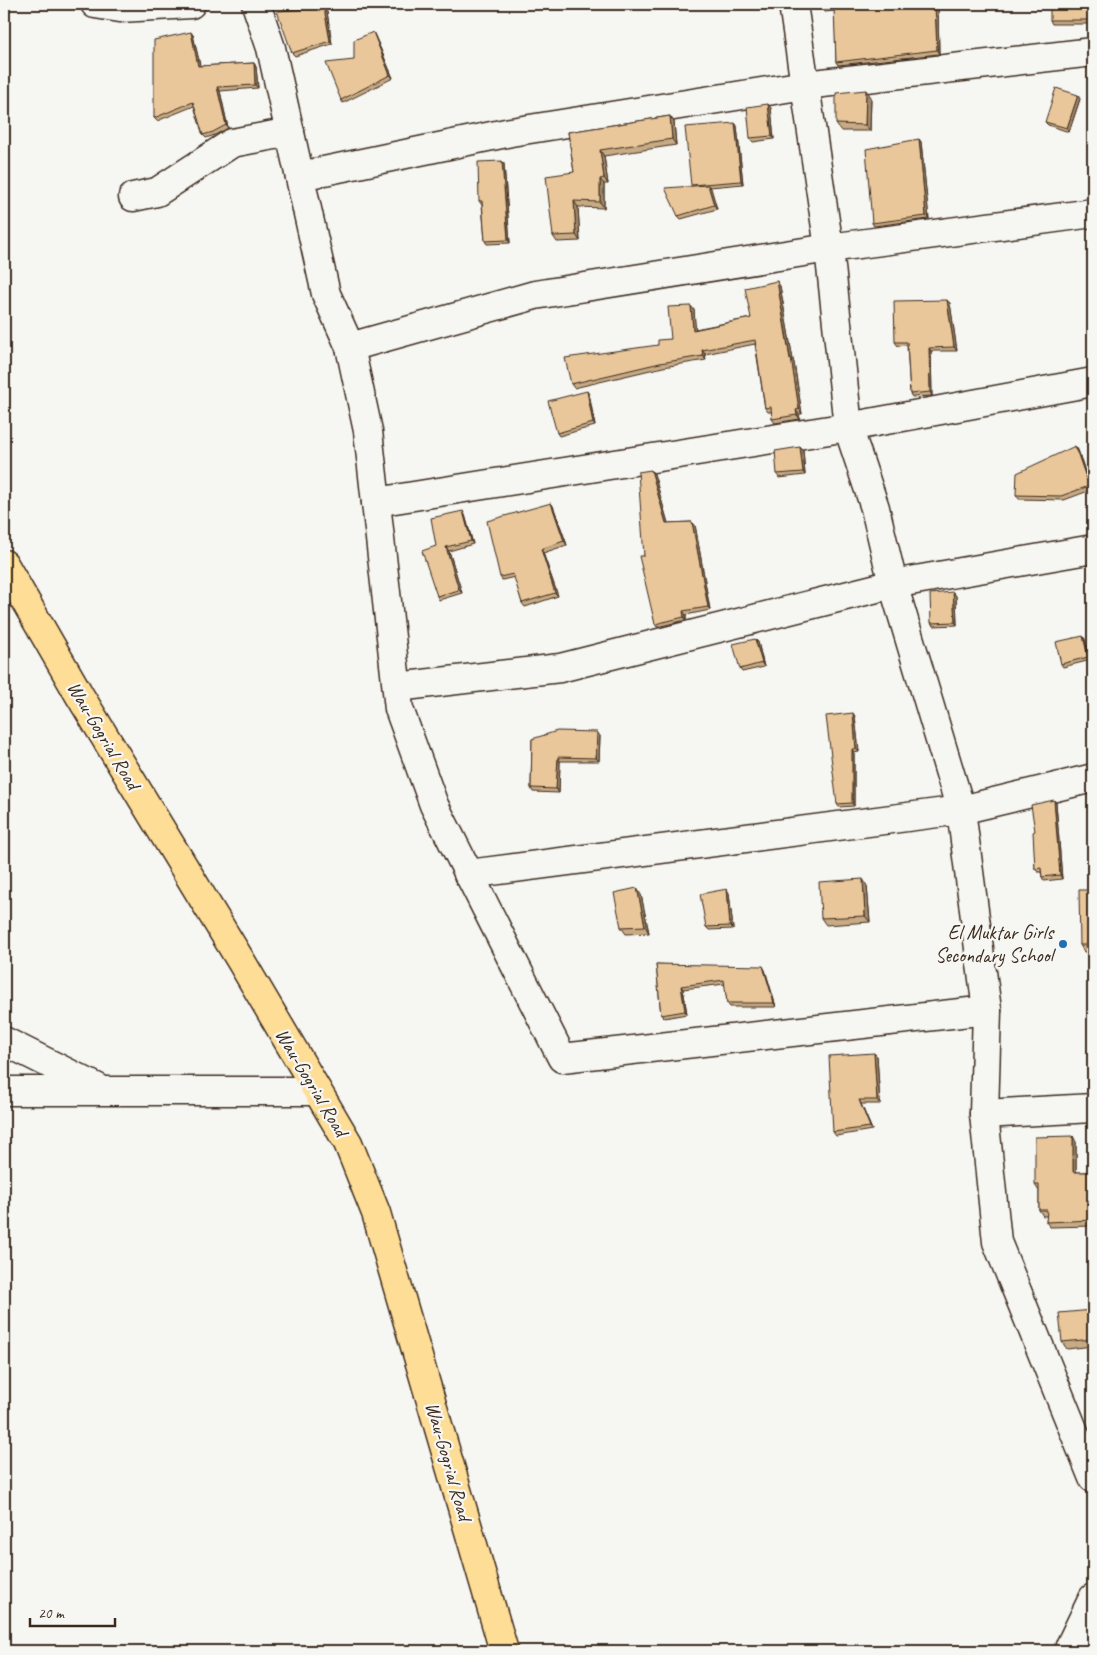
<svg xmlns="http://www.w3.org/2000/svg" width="1097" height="1655" font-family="Caveat,sans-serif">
<rect width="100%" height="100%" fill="#f6f6f2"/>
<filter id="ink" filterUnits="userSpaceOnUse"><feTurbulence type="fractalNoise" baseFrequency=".02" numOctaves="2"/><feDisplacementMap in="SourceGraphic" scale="10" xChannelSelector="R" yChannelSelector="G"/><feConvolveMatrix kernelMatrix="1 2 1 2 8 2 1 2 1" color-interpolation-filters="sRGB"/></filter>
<g filter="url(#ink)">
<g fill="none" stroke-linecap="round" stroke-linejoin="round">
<defs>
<g id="minor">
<path d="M95,4L120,8L191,4"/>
<path d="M256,4L271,48L326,294L350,347L368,431L399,709L434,805L562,1058L987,1010"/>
<path d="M793,4L829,248L848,427L875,508L893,584L961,810L987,1010L984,1114L997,1242L1093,1478"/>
<path d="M300,176L511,132L805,85L1093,52"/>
<path d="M133,197L157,192L232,143L290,132"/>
<path d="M350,347L535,295L829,248L1093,213"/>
<path d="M376,502L848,427L1093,382"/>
<path d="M397,687L560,668L893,584L1093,549"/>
<path d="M468,874L961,810L1093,778"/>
<path d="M4,1041L98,1088"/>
<path d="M4,1091H317"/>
<path d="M984,1114L1093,1108"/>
<path d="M1073,1651L1070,1646L1093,1598"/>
</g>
<path id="major" d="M4,564L80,696L241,961L348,1143L376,1213L504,1651"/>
</defs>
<use href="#minor" stroke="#3b2a1e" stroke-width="31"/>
<use href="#major" stroke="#3b2a1e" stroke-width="31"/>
<use href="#minor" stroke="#f6f6f2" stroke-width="28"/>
<use href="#major" stroke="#fedd96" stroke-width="28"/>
</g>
<g fill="#c8ab84" stroke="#3b2a1e">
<path d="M899,4V6L935,5L938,8L939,54L838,65L836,62L835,11L825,12L823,9Z"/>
<path d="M1093,4V34L1092,24H1052L1050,20Z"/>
<path d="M327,12L332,44L295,56L292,53Z"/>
<path d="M373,32L375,36L393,78L343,103L341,100L354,60Z"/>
<path d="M193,35L200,66L254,63L256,67L258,88L220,91L228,128L215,135L206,138L203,135L194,106L157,121L154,118Z"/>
<path d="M871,97L870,131H841L836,124Z"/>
<path d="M1080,99L1069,132L1048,125L1045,122Z"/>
<path d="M771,108L774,139L753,142L750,138Z"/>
<path d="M670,116L674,122L676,145L604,156L608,184H604V208L578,207L580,241L557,242L553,236L574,172L568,132Z"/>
<path d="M735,123L737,126L743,184L710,187L717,209L681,219L678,216L692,186Z"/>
<path d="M919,139L921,142L929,219L874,226L872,223Z"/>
<path d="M502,161L504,164L510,243L487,244L485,241L482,205L479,201Z"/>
<path d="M780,286L793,360L794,363L802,414H799L800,419L775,423L772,419V412H768L765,408L755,344L705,354L706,360L663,367L574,388L571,384L658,345L671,339L694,310L695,329L751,318Z"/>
<path d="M950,303L957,351H931L932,396L912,397L910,394L907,345L898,346L895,342Z"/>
<path d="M589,394L595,426L559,436L557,433Z"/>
<path d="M1075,446L1078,450L1091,490L1064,500L1019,499L1016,495Z"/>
<path d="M800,447L803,450L805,475L779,478L777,474Z"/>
<path d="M654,474L668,523L692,522L695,525L710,610L686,615V620L657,627L655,624L644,556Z"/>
<path d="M551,503L553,506L567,545L543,553L558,596L525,607L522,603L515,577L502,580L500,577Z"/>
<path d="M465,515L473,544L449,551L462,593L439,600L437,596L436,546Z"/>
<path d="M953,592L956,596L957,625L934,626L931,623Z"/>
<path d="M1085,639L1091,660L1063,667L1061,664Z"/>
<path d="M758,642L764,667L742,672L740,669Z"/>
<path d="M853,713L855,717L859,752L854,753V806L839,807L837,804Z"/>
<path d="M600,736L599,761H560L559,793L533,792L531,788L532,739Z"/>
<path d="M1054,800L1056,803L1062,879L1044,881L1042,877L1041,872H1038L1035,869V831Z"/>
<path d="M867,886L870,922L826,925L821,918Z"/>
<path d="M1093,890V952H1084L1080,945Z"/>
<path d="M729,893L733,929L709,930L706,927Z"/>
<path d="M641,895L649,933L626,934L621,927Z"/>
<path d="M656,964L765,970L776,1007H730L727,1003L725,984L683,989L687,1014L664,1018L661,1015Z"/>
<path d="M877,1056L880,1104H861L872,1130L836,1136L833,1132Z"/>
<path d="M1076,1142V1172H1093V1226L1050,1227L1046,1222L1047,1216H1043L1039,1210V1191L1035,1185Z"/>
<path d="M1093,1310V1346L1067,1349L1062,1342Z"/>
</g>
<g fill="#a38b6c" stroke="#3b2a1e">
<path d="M935,5L938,8L939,54L937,50Z"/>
<path d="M324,8L327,12L332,44L330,41Z"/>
<path d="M191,32L193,35L201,69L198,66Z"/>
<path d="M373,32L375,36L393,78L390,75Z"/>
<path d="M254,63L256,67L258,88L255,85Z"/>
<path d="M217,87L220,91L228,128L226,125Z"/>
<path d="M866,90L871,97L870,131L865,125Z"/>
<path d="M1078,95L1080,99L1069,132L1067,128Z"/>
<path d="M768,104L771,108L774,139L772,136Z"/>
<path d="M670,116L674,122L676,145L672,139Z"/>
<path d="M735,123L737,126L743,184L741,181Z"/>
<path d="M919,139L921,142L929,219L926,216Z"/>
<path d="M600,150L604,156L608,184L604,178Z"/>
<path d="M502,161L504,164L510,243L508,240Z"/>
<path d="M600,179L604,184V208L600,202Z"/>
<path d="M708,185L711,188L717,209L714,205Z"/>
<path d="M574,201L578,207L580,241L576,235Z"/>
<path d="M777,281L780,286L793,360L794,363L802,414L799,409Z"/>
<path d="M947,300L950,303L957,351L954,347Z"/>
<path d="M691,306L694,310L696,334L693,330Z"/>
<path d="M929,348L931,351L932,396L930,392Z"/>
<path d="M702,350L705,354L706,360L703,356Z"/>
<path d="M587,391L589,394L595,426L593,423Z"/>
<path d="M796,410L799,414L800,419L797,415Z"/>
<path d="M1075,446L1078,450L1091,490L1089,486Z"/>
<path d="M800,447L803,450L805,475L803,472Z"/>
<path d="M651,470L654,474L669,527L666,523Z"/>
<path d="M551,503L553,506L567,545L564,541Z"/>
<path d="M463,511L465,515L473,544L471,541Z"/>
<path d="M692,522L695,525L710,610L708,607Z"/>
<path d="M446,547L449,551L462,593L459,590Z"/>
<path d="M541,549L543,553L558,596L555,593Z"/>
<path d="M953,592L956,596L957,625L955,622Z"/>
<path d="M683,611L686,615V620L684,617Z"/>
<path d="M1083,636L1085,639L1091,660L1088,657Z"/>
<path d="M755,639L758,642L764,667L762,663Z"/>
<path d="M853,713L855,717L859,752L856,749Z"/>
<path d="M597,732L600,736L599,761L596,758Z"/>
<path d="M852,749L854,753V806L852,803Z"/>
<path d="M558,757L560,761L559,793L556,789Z"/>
<path d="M1054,800L1056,803L1062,879L1060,875Z"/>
<path d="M863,879L867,886L870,922L865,916Z"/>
<path d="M637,888L641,895L649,933L645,926Z"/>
<path d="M727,889L729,893L733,929L730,926Z"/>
<path d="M763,966L765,970L776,1007L774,1003Z"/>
<path d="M681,986L683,989L687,1014L685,1011Z"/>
<path d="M874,1053L877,1056L880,1104L877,1100Z"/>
<path d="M859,1100L861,1104L872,1130L870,1127Z"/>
<path d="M1073,1136L1076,1142V1177L1073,1172Z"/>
</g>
<g fill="#e9c79a" stroke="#3b2a1e">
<path d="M822,4H897V6L935,5L937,50L836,62L834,8L823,9Z"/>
<path d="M1050,4H1093V33L1091,20H1050Z"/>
<path d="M324,8L330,41L292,53L277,11Z"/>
<path d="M191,32L198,66L254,63L255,85L217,87L226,125L213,132L203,135L193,102L154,118V40Z"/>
<path d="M373,32L390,75L341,100L326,63L354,60V40Z"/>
<path d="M1056,88L1078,95L1067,128L1045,122Z"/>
<path d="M866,90L865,125L836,124V93Z"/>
<path d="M768,104L772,136L750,138L747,107Z"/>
<path d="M670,116L672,139L600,150L604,178L600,179V202L574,201L576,235L553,236L546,176L574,172L568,132Z"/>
<path d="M735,123L741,181L691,185L685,127Z"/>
<path d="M919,139L926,216L872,223L866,149Z"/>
<path d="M502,161L508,240L485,241L482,201H479L478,162Z"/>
<path d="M708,185L714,205L678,216L665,188Z"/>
<path d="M777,281L790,359L791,358L799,409L796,410L797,415L772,419L771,407L765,408L755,340L702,350L703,356L660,363L571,384L565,358L658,345V340L671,339L668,307L691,306L693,330L751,318L745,288Z"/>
<path d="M947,300L954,347L929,348L930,392L910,394L907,342H895L894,301Z"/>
<path d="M587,391L593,423L557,433L548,401Z"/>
<path d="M1075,446L1089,486L1061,496L1016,495L1017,473Z"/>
<path d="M800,447L803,472L777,474L775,451Z"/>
<path d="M651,470L666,523L692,522L708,607L683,611L684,617L655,624L639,556H644L638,472Z"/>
<path d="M551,503L564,541L541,549L555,593L522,603L513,574L500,577L487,521Z"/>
<path d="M463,511L471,541L446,547L459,590L437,596L422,551L436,546L431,518Z"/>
<path d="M953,592L955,622L931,623L930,594Z"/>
<path d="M1083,636L1088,657L1061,664L1056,642Z"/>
<path d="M755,639L762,663L740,669L733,644Z"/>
<path d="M853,713L856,749H852V803L837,804L826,716Z"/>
<path d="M557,731L597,732L596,758L558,757L556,789L531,788L532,739Z"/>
<path d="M1054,800L1060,875L1042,877L1041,868L1035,869L1033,832L1035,831L1031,805Z"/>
<path d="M863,879L865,916L821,918L819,882Z"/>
<path d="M637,888L645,926L621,927L614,893Z"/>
<path d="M727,889L730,926L706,927L700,894Z"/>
<path d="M1079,890H1093V945H1080Z"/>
<path d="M656,964L763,966L774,1003H727L724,980L681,986L685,1011L661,1015Z"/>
<path d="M1090,1022H1093V1051H1091Z"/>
<path d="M874,1053L877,1100H859L870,1127L833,1132L829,1056Z"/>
<path d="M1073,1136V1172H1093V1220L1046,1222L1047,1210H1039V1185H1035V1137Z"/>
<path d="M1093,1310V1339L1062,1342L1059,1313Z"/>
</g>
</g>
<circle fill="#1f6fb2" stroke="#f6f6f2" stroke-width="2" cx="1063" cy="944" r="5"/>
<g text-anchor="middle" stroke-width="4.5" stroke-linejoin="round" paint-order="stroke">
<g font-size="20" fill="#3b2a1e" stroke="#f6f6f2">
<text transform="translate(104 735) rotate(59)" y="7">Wau-Gogrial Road</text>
<text transform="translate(312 1082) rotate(59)" y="7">Wau-Gogrial Road</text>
<text transform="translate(449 1461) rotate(74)" y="7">Wau-Gogrial Road</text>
</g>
<g font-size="20" fill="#3b2a1e" stroke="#f6f6f2" text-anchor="end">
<text x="1053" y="939">El Muktar Girls<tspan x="1053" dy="23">Secondary School</tspan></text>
</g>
</g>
<rect width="1097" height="1655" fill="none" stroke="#f6f6f2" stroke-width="20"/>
<rect x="10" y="10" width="1077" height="1635" fill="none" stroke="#3b2a1e" stroke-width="2" filter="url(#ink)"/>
<path d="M30 1618v8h85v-8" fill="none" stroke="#3b2a1e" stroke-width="2.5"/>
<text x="38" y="1618" font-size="15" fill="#3b2a1e" stroke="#f6f6f2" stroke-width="4" paint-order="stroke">20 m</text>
</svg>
